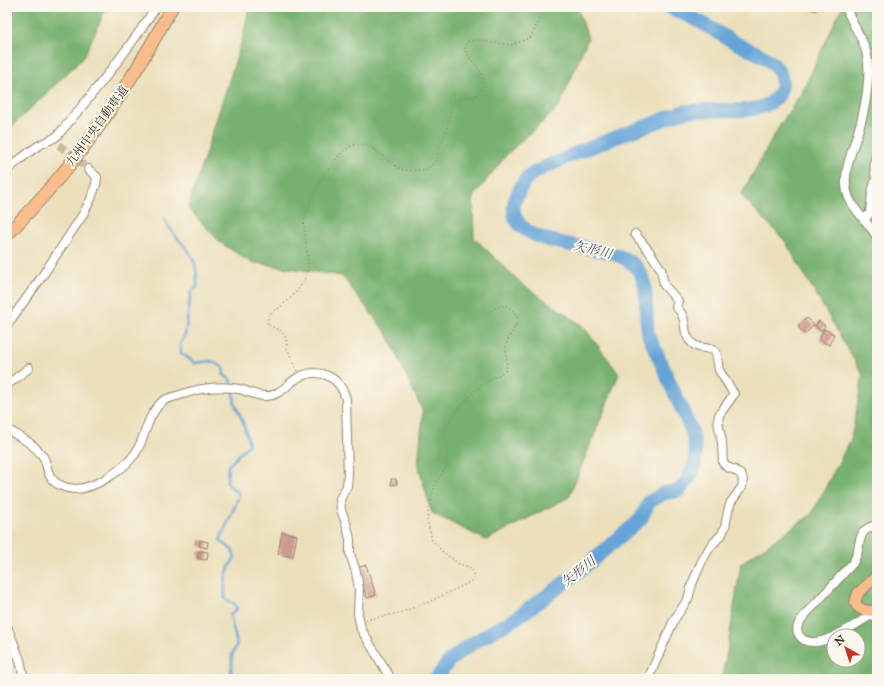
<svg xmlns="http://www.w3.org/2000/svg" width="884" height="686" font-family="'IM FELL Great Primer','Noto Serif JP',serif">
<rect width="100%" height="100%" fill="#fbf7ec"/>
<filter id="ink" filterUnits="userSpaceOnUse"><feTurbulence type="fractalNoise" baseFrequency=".025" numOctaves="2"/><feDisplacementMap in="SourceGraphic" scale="8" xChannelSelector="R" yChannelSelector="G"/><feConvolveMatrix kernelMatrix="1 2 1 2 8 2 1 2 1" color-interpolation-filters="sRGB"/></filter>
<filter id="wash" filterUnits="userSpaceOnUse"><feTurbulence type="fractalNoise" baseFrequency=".012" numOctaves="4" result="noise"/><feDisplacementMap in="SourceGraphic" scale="16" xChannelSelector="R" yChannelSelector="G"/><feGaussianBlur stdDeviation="0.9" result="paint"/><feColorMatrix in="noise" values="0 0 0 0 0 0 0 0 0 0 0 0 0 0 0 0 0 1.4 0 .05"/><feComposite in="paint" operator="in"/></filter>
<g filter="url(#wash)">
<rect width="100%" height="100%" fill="#ebdfbb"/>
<g fill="#77b170" stroke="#596e47" fill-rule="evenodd">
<path d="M7,7H107L83,58L7,131Z"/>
<path d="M249,7H577L588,38L559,107L508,153L473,197L474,238L523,285L583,326L619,374L569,497L486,540L432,513L418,465L423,412L388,335L342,276L250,262L221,243L188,208L243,37Z"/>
<path d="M842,7H877V679H721L726,657L741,563L811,515L851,439L863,375L785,241L741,195L779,127L803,90ZM834,636H858V660H834Z"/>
</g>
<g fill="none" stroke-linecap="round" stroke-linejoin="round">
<g stroke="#66a4d8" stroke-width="2.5">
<path d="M164,218C170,235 187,244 193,259C197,268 197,277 197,287L191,292L185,335L180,344L181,353L195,363L211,361L223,367L224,375L230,379L232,386"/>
<path d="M229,679L232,667V655L237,644L230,615L237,609L235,604L225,599C224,585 226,568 235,558L232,550L220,540L236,504L239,494L227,483L228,466L249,444L243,422L235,404L233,391"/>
</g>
<path stroke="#66a4d8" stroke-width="14" d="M436,679L449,661L467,647L491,632L515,619L575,575L641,519L649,502L664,493L679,491C697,470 698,458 692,432L649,336C643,315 651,285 637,268C630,260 617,254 607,252C582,244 508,244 514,204C516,196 522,183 528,177C537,170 550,165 561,160C591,146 622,135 652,124C663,120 676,113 687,111C710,108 744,114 764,106C784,98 788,77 772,63C762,53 746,49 734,42C723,36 713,29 702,23C692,17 680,12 668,7"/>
</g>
<g id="blocks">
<g fill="#cf9990">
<path d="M804,7H817L816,11Z"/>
<path d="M807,318L814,325L805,334L798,327Z"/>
<path d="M819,321L825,326L821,331L815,326Z"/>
<path d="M824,329L834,334L829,345L819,340Z"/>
<path d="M391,479H396L397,484L391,485Z"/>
<path d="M282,532L297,535L293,557L278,554Z"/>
<path d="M200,540L208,542L207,548L199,546Z"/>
<path d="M199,551L208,552L207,560L198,559Z"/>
<path d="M366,565L376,595L367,598L357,568Z"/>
</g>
</g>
</g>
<g filter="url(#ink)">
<use href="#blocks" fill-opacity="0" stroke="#93846c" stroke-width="1"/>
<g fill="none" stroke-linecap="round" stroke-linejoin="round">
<path stroke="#c8bb9c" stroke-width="8" stroke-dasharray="8 4" stroke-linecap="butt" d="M59,145L88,169"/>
<defs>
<g id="minor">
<path d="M846,7C852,26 867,42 868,63C870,83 864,114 858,132C852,152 840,177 849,198C855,212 869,223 877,237"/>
<path d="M7,170C17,162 27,153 38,146C45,141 52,141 58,135C93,94 127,52 156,7"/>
<path d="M864,220L870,213L872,192L876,179L874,164L877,153"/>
<path d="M635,234L649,251L661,269L664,285L678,301L676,307C678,309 681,312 682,315C687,325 682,334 693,344C699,350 709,346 716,352L719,370L734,394L719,415L718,421L722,443L723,463L727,467L735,470L741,475L743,480L742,487L731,502L728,511L725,527L722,534L710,547L702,561L692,584L688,599L674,620L648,679"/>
<path d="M7,325L41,278L82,216L91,199L96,184L97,177L88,169"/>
<path d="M7,385L29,368"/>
<path d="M7,429C18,436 33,443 41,454C47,460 46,469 50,476C55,485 67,489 76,489C96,488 123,470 135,454C146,438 146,415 163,401C167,398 174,397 180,395C200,388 218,385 239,389C248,391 256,396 265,396C279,397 288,383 299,377C320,367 340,377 346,399L348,475L347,486L340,499L341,510L346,523L350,539V553L356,572L359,589L358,614L361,629L391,679"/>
<path d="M871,611V615C856,624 812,656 799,635C794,628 800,622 804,616L853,563C855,559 857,555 858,551C860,537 861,528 877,525"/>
<path d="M7,626L20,660L24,679"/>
</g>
<path id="major" d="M877,576L858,593L855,603C859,611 868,611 877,611"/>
<path id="highway" d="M7,235C40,200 72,165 99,126C126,88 150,48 172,7"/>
</defs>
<use href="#minor" stroke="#93846c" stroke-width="10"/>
<use href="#major" stroke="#93846c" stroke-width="12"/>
<use href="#highway" stroke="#93846c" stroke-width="14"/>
<g stroke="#93846c" stroke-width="1.5" stroke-dasharray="1 3" stroke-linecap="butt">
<path d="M297,371L287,348L286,338L281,331L267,324L269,314C285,305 300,292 307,273C310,264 304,236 304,225C303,206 335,149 354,145C375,142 383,159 399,168C405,172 418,170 426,170L435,162L440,146L447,129L452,103L462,97H475L484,86L481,72L464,50L467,42L477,40L511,45L522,41L531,37L538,22L542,7"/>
<path d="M366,620L399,613L429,602L470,582L474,578L473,572L469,567L459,564L442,551L432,540L427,519L434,487L445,468L447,456L445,437L448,424L455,412L469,397L481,386L506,370C508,361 504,350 507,342C513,327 527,317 505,305L496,308L486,314"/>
</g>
<use href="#minor" stroke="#fff" stroke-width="8"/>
<use href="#major" stroke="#f9bc8a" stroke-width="10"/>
<use href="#highway" stroke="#f9bc8a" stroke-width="12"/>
</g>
</g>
<g text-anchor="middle" stroke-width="4" stroke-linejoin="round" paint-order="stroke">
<g font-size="12" fill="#3b2a1e" stroke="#fbf7ec">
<text transform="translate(97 126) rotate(-54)" y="4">九州中央自動車道</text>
</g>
<g font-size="13" font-style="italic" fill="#4c5b68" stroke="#fbf7ec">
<text transform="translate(593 249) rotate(14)" y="5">矢形川</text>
<text transform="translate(578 571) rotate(-39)" y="5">矢形川</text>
</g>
</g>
<rect width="884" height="686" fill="none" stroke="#fbf7ec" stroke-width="24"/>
<g transform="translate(846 648) rotate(321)"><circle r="19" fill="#fbf7ec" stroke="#aea59a"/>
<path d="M0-3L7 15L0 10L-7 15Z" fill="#c8321e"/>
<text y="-6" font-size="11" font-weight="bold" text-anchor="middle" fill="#3b2a1e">N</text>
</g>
</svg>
